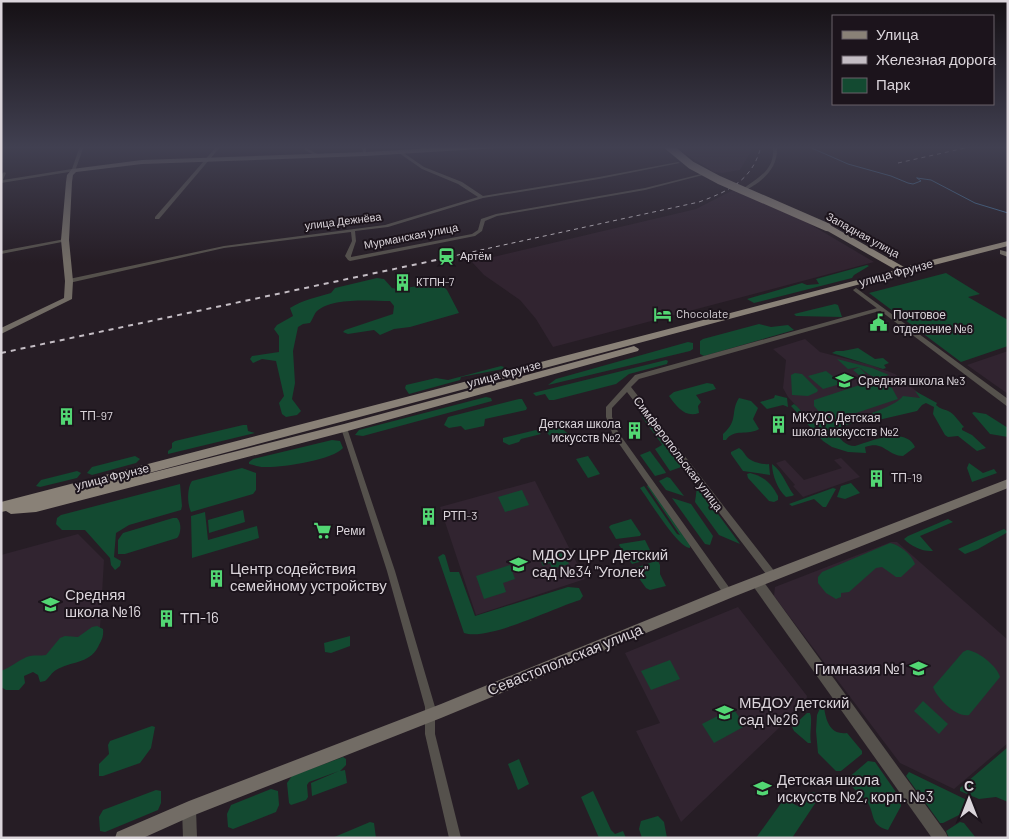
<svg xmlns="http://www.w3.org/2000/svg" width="1009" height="839" font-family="Barlow,sans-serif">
<rect width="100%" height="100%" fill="#261d25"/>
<g fill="#312430">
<path d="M679,146H750L751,151L740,170L722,173L714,172L681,151Z"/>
<path d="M733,190L803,220L874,262L553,347L536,319L520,300L484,275L472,262L696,209Z"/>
<path d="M805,339L820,352L871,365L895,374L925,398L821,432L788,397L783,388L786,360L773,349Z"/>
<path d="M1008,351V394L967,365Z"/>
<path d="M841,458L860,477L803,497L793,486L795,485L776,463L785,460L804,480L842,468L834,460Z"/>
<path d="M535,481L585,579L476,615L440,507Z"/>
<path d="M78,534L104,560L99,645L1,675V555Z"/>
<path d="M891,542H897L1008,640V743L954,789L900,763L774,596L775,587Z"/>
<path d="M738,607L807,696L806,702L681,822L636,731L660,723L625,653Z"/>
</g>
<g fill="#134a31">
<path d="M867,265L869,266L854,275L852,278L754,303L747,299L802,283L807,285L819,284L816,279Z"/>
<path d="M946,273L980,294L968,297L1008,320V346L961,362L869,293Z"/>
<path d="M377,278L384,279L392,288L397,289L419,286L431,288L444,287L447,290L459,313L410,327L394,329L380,335L374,330L348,334L343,332L345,330L393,314L394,306L390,301C371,301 331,297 316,312C314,315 312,320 310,323L303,324L298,327L293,351L295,383L292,399L301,411L297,415L286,417L282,414L279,403L284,396L276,361L262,359L253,363L250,359L252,356L279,352V336L274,329L277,325L293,316L290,308C303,300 317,297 331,293L335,288Z"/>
<path d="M835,304L838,305L842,317L796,316L794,314Z"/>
<path d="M759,324L771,327L788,325L794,330L704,356L700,354V341L703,339Z"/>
<path d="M688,342L693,343V349L690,351L548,385L556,379Z"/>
<path d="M858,348L875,359L883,358L889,363L884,365L886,368L883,369L832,353L836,351H843Z"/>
<path d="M837,359L872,368L889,375C873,380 871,376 859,367L866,374L860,376L853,370L859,367L848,369Z"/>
<path d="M666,360L668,361L667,364L629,374L616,384L554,400H549L545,394L536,396L533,393Z"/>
<path d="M501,366L504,367L503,369L461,377L460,380L409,394L405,388L406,385L436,378L448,380Z"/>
<path d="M826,371L838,380L839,383L837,385L823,389L808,376Z"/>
<path d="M795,373L802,374L818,390L817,392L808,396L792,395L791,375Z"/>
<path d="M875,380L892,388L898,399L835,420L822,415L814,406V400Z"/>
<path d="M707,383L713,384L716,389L696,395L701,402L698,406L699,413C685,418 677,407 669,396L674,392Z"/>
<path d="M915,391L937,403L936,405C941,410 945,409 950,412C956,416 959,422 964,427L962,428V430L972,435L986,448L977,451L958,436L948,437L945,435L933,414L934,407L926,403L922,405L917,411L874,421H859L837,428L835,431C840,439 845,446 855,446C870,441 906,426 915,447L903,456C886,455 884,440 865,447L866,453L848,452L832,447L823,441L791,406L794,404C803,410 806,422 818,425L819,424L818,416C824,417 830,422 837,421C851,421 896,407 903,396L920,398Z"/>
<path d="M775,395L787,398L788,407L783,405L767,409L760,402L774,398Z"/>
<path d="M486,397L491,398L492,401L363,436L355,435L359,430Z"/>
<path d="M739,398L751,401L758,408L753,419L759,429C748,436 734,428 726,440H723V434C739,420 730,412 739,398Z"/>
<path d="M519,399H522L527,408L526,410L485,419L484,426L465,430L461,426L449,428L444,425L448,417Z"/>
<path d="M974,412L986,414L1008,428V437L990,434L972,413Z"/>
<path d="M644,413L684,466L670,471L655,449L662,445L661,443L642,417L641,414Z"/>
<path d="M243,425H247L248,431L255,433L168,454V451L172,448V443L175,441Z"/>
<path d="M556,425L559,426L574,439L563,443L549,435L545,430L546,428Z"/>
<path d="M536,430L541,434L521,439L519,442L509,445L503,442V438Z"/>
<path d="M332,440L340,441L343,448C333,460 280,468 264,467C259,467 254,465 249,464V462L253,459Z"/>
<path d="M739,448C744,451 744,454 748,458C752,462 764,465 769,464L770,475L743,471L731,454V452Z"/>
<path d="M650,451L665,471L666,473L655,476L640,455Z"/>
<path d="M135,456L140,459L136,463L92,475L87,473L92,467Z"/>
<path d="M588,456L600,474L588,478L576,459Z"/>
<path d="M969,463L983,473L994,469L997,473L972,482L967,468Z"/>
<path d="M772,464C783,472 786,485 794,495L792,496L786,497C778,490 772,475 772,464Z"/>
<path d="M242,468L256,473V490L253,494L191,512C187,504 187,488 192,481Z"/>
<path d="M77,471L81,473L77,478L40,487L36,486L41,480Z"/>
<path d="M750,473C765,477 771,483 778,496V500L774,502L769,501L748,478L747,474Z"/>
<path d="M667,477L670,478L684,496L666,490L659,481Z"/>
<path d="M851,483L860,493L845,499L837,497L841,486Z"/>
<path d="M180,484L182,506L181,510L129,525L116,533L114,557L121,561L120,566L115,570L111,565L110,558L85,530H62L56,524L57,518L61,515Z"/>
<path d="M649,484L690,545V548C678,548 649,500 640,488L644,486L677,534L680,535L647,486Z"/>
<path d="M697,487H698L740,544L719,535L695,502Z"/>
<path d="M833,488L836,489L826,507H823L814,499L792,506L789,504Z"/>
<path d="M522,490L529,505L505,512L498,497Z"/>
<path d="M672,498L691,504L713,536L710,545L705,544Z"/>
<path d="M243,510L245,522L209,533L208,520Z"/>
<path d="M205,512L208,540L257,526L259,538L192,558L191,516Z"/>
<path d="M173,518H177C182,523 181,534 177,538L125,554H118V540L123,533Z"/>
<path d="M631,519L641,534L640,536L616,539L609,527L611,525Z"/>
<path d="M948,519L953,522L920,536L933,551C923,552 911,546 904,539L908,536Z"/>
<path d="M1004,529L1008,532L978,549L965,554L958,549Z"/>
<path d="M645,540L654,558L632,564L619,545L620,544Z"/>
<path d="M890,543C900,545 911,554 915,564L901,577H896L882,567L876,568L849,592L841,593V597L836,599L826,593L818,583V577L822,572Z"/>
<path d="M562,550L569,564L552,569L550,563L543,566L539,557Z"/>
<path d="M443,554L445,555L450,572H459L475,616L568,587L579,588L583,596L580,600C553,608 489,641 464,633L438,557Z"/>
<path d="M656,561H658L660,565V574L666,586L650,590L646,588L633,570L635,568Z"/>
<path d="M510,565L515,579L503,583L506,592L484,599L476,576Z"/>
<path d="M97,626L103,629C104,637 101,641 98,647C89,664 71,661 56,670C52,672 49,678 45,681L40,682L38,675L33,672L24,676L25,683L19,690H6L1,687V671C12,667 21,658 30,656C35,655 40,656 46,655L60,638L65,636L78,637L92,627Z"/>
<path d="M350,636V646L331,653L325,652L324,643Z"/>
<path d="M967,650C978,651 997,666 1000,677L969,715C956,718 937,698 933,687L963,652Z"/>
<path d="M670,660L680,679L651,690L641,671Z"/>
<path d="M923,701L948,724L939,734L914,711Z"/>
<path d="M821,706L824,707C826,721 830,735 847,733L862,751V754L841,771H836L818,753L816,731L817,715Z"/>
<path d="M733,708L745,726L714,743L702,724Z"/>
<path d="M807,713H810C813,719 809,734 811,743H808L794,731L792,727Z"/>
<path d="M152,726L155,727L151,748L140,763L103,776H99V764L109,754L108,745L110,741Z"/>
<path d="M1008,747V802L996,797L979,799L960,791V788Z"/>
<path d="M343,757L346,759V765L340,771L345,770L347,783L312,796L311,783L339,771L309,782L307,785L308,797L306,800L291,805L289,803L287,783L292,776Z"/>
<path d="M519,759L529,784L518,790L508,764Z"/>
<path d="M868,761L875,762L900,798L901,806L888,830C870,825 875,815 868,803C861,793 851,789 847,779Z"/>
<path d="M909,772L973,803L975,807L943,823H940L906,776Z"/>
<path d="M271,789L278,791L279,805L276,812L233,829L228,827L227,814L231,805Z"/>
<path d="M156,790L161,791V803L158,810L105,832L100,831L99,817L103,810Z"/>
<path d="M593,791L611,830L615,834L623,831L626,838H599L581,797Z"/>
<path d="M809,792H814L818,799L792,838H756L784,799C791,800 793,805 799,806Z"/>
<path d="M658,816L664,822L667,838H642L639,829L641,821Z"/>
<path d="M370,822L374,823L376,838H332Z"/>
<path d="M960,822L964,823L976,838H949L946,831Z"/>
</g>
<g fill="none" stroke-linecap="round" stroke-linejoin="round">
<g stroke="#467299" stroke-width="1">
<path d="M807,146L848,164L891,176L908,183L913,184L921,181L917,178"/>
<path d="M917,178L931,180L975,203L1008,213"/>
</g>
<g fill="#55514c" fill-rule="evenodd">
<path d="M80,146H84L75,171L1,183V175L4,172L6,173L3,180L72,169Z"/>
<path d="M217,146H221L159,219H155V217Z"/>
<path d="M305,146H309L308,149L321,156L318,157L305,150Z"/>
<path d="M362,146H366V155L363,154Z"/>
<path d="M420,146H424V152H422Z"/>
<path d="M773,146H777C778,162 771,172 759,182C754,185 750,189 744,190V188C761,176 775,169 773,146Z"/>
<path d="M399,151H401L424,167L462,182L483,196L599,177L678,162L680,163L599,179L483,198L388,227L355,231L356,241L351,256V257L472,234L478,230L481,219L496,214L645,188L701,174L703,175L645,190L497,216L485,221L482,231L475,236L350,261L348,260L345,256L352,241L351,232L224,248L69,283L66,281L69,279L224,246L385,225L478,197L458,184L422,169L399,153Z"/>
<path d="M65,239H67V241L1,254V251Z"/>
<path d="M881,307L884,309L883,310L639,379L631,387L775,572L776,575L775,578L772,579L769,578L627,392L612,408V417L618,432L731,590L732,593L731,596L728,597L725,596L613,435L606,417V407L635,375Z"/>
<path d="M344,425L347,428L395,571L435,707V734L461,838H449L425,734V707L387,571L341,428Z"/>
</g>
<g fill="#55514c" fill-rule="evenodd">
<path d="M856,288L1008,399V407L854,291L853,290Z"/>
<path d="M757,577L761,578L946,833L948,838H932L753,586L751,582L753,578Z"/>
<path d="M189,802L194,804L196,809L197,838H183L182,809L184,804Z"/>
</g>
<g fill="#726c65" fill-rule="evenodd">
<path d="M469,146H500L497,148L365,156L142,164L76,172L73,175L72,182L69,240L73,281L72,299L1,334V328L64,298L65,281L61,240L66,182L67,175L72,169L142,160L365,152Z"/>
<path d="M1000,250L1008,252V257L1000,254Z"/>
<path d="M1008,479V488L733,597L441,718L192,816L143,838H115L117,832L189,801L441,704L723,589Z"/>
</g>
<path fill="#898177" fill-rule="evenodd" d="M824,225H830L904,267L1008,241V246L911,271L912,273L911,275L902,273L115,482L344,424L634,346L639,349L638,351L344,432L36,512L11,514L6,511L1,512V502L896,270L824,229Z"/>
<g stroke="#c4bdc4" stroke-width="1" stroke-dasharray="4 4" stroke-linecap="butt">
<path d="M898,163L974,146"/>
<path d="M449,257L699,202C729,191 753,180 761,146"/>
</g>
<path stroke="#c4bdc4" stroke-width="2" stroke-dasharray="5 5" stroke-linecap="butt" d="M1,353L455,256"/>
<path stroke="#898177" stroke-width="8" d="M668,146L691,165L719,180L827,227"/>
</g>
<linearGradient id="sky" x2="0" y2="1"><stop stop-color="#151014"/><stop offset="0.56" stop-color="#414051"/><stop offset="1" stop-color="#414051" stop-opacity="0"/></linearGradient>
<rect width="1009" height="263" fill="url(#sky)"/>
<defs>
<symbol id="station-bare" viewBox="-9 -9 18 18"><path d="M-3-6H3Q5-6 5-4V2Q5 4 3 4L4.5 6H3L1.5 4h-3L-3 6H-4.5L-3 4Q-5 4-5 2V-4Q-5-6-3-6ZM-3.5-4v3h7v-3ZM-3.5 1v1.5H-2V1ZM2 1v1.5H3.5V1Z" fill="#52d673" stroke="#1c141c" stroke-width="2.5" paint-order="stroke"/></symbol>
<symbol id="building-bare" viewBox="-9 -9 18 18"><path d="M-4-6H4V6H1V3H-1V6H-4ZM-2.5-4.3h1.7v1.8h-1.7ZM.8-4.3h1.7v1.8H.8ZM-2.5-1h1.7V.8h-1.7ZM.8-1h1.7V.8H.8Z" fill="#52d673" stroke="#1c141c" stroke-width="2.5" paint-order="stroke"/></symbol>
<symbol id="hotel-bare" viewBox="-9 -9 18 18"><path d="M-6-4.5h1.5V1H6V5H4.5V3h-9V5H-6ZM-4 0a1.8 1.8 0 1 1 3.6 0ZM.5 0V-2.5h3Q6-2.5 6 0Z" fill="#52d673" stroke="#1c141c" stroke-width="2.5" paint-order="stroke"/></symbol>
<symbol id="civic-bare" viewBox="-9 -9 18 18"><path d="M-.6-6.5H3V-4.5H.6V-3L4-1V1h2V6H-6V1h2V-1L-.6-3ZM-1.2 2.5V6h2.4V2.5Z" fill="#52d673" stroke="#1c141c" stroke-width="2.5" paint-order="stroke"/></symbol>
<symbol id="school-bare" viewBox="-9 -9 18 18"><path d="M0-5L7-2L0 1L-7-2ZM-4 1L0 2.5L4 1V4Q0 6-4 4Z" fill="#52d673" stroke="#1c141c" stroke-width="2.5" paint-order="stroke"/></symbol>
<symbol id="supermarket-bare" viewBox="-9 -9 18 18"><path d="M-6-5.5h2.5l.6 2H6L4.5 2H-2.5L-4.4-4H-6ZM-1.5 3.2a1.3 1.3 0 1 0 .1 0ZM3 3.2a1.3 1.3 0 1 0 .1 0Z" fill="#52d673" stroke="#1c141c" stroke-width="2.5" paint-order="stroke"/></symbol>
</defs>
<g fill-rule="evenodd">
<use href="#station-bare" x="434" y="244" width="25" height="25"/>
<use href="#building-bare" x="390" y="270" width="25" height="25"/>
<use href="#hotel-bare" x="650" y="302" width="25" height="25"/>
<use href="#civic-bare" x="866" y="310" width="25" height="25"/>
<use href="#school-bare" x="832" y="368" width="25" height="25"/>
<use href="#building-bare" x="54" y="404" width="25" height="25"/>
<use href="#building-bare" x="766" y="412" width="25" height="25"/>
<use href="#building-bare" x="622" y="418" width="25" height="25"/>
<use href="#building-bare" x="864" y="466" width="25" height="25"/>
<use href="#building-bare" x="416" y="504" width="25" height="25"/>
<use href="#supermarket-bare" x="310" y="518" width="25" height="25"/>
<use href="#school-bare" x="506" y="552" width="25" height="25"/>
<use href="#building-bare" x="204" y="566" width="25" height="25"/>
<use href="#school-bare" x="38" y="592" width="25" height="25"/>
<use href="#building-bare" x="154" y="606" width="25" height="25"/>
<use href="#school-bare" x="906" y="656" width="25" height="25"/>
<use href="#school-bare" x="712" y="700" width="25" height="25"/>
<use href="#school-bare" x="750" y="776" width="25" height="25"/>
</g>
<g text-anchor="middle" stroke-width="4" stroke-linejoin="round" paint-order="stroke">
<g font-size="11" fill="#dbd5db" stroke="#1c141c">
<text transform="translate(343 221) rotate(-7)" y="4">улица Дежнёва</text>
<text transform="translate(863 235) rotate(29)" y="4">Западная улица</text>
<text transform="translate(411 236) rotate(-11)" y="4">Мурманская улица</text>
</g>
<g font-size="11" fill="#dbd5db" stroke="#1c141c" text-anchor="start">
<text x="460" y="260">Артём</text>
<text x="416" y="286">КТПН-7</text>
</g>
<g font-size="12" fill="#dbd5db" stroke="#1c141c">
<text transform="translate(896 273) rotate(-15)" y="4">улица Фрунзе</text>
<text transform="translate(504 374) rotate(-15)" y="4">улица Фрунзе</text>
<text transform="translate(678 454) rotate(53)" y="4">Симферопольская улица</text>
<text transform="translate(112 477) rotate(-14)" y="4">улица Фрунзе</text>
</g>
<g font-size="12" fill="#dbd5db" stroke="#1c141c" text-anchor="start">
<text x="676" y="318">Chocolate</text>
<text x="893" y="319">Почтовое<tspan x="893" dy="14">отделение №6</tspan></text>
<text x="858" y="385">Средняя школа №3</text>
<text x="80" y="420">ТП-97</text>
<text x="792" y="422">МКУДО Детская<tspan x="792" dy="14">школа искусств №2</tspan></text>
<text x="621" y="428" text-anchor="end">Детская школа<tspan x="621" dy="14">искусств №2</tspan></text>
<text x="891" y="482">ТП-19</text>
<text x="443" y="520">РТП-3</text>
<text x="336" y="535">Реми</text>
</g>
<g font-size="15" fill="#dbd5db" stroke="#1c141c" text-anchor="start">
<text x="532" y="560">МДОУ ЦРР Детский<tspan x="532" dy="17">сад №34 "Уголек"</tspan></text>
<text x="230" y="574">Центр содействия<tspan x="230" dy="17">семейному устройству</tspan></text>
<text x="65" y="600">Средняя<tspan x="65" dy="17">школа №16</tspan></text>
<text x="180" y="623">ТП-16</text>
<text x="905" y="674" text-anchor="end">Гимназия №1</text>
<text x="739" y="708">МБДОУ детский<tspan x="739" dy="17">сад №26</tspan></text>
<text x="777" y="785">Детская школа<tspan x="777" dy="17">искусств №2, корп. №3</tspan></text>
</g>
<g font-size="15" fill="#dbd5db" stroke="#1c141c">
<text transform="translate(565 660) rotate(-22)" y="5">Севастопольская улица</text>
</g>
</g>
<rect width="1009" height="839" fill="none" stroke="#dbd5db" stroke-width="5"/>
<rect x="832" y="15" width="162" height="90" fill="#1c141c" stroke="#686168"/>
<rect x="842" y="31" width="25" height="8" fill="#898177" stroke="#686168"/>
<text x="876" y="40" font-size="15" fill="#dbd5db">Улица</text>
<rect x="842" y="56" width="25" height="8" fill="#c4bdc4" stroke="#686168"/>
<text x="876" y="65" font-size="15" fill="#dbd5db">Железная дорога</text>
<rect x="842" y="78" width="25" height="15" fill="#134a31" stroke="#686168"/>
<text x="876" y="90" font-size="15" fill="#dbd5db">Парк</text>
<g transform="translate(969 799)" stroke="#1c141c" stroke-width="4" paint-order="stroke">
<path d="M0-4L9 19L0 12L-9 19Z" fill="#dbd5db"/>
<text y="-8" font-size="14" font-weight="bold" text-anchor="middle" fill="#dbd5db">С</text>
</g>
</svg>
